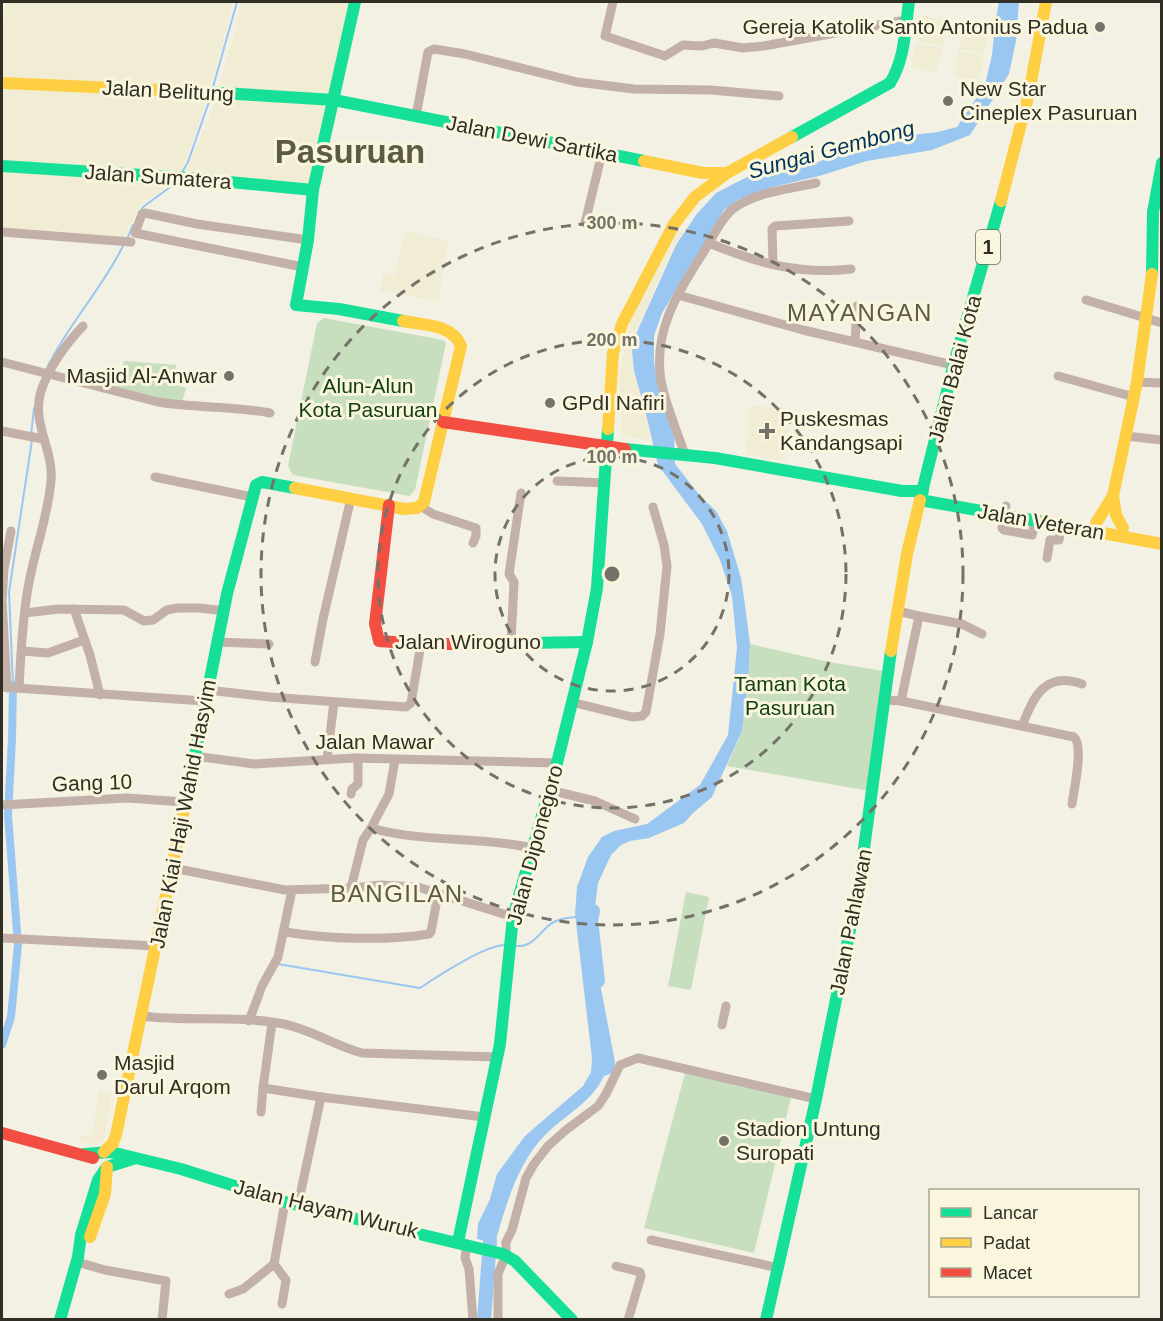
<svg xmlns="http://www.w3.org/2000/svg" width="1163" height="1321" font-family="Arial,sans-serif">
<rect width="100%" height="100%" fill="#f3f1e3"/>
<g fill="#f1edd5">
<path d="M6,2H232L226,33L209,88L2,78V29Z"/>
<path d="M240,2H353L333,92L325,95L219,88L236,26Z"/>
<path d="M922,15L948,21L943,46L917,41Z"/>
<path d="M964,24L990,29L984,54L959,49Z"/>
<path d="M916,43L942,48L936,73L911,68Z"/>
<path d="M958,51L984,56L979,81L954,76Z"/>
<path d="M2,90L208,96L187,159L178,175L2,162Z"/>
<path d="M217,99L324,104L328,108L312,184L186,171Z"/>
<path d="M2,170L174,183L144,202L138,209L123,239L2,229Z"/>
<path d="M675,229L684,232L675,245L655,288L635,333L631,351L633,371L645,410L651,440L622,436L619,377L626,337L635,312Z"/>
<path d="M405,231L449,241L438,301L380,291L383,273L394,276Z"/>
<path d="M749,406L790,408L785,462L746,454Z"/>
<path d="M99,1090L112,1092L104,1141L96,1144L79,1142L80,1135L92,1136Z"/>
</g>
<g fill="#c7debf">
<path d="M324,318L443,340L446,343L415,490L409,496L293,475L288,466L317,323Z"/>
<path d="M124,361L176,365L175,380H180L181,386L186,388L181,406L114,390Z"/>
<path d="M750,644L829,662L889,672L870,791L727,766L742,731L748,684Z"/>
<path d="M686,892L709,897L691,990L668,986Z"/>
<path d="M685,1073L791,1097L754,1253L644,1228Z"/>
</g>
<path fill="#99c7f1" d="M999,2H1019L1016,41L1009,74L970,135L932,150L867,161L819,176L773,187L740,199L724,210L662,313L654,336V363L660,394L674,435L675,464L701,497L716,511L727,531L741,578L744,598L750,644L748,684L742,731L712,797L693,813L684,823L649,838L630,841L621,845L611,855L598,883L592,929L595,957L615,1062L613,1073L604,1076C591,1103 566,1114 545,1135C517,1164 506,1205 495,1243L477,1239L478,1224L490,1199L497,1174L525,1136L583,1086L591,1072L592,1058L575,914L577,887L588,857L602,837L614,831L647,824L700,785L728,735L737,648L732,596L720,560L702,524L658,465L645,410L634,371L632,351L636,334L676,245L696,215L716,193L751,175L816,163L842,152L904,136L938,132L957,127L985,85L992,55L995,24Z"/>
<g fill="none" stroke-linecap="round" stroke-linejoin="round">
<g stroke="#99c7f1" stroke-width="2">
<path d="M213,87L237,2"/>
<path d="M181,174L188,162L211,96"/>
<path d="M140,212L143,207L177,182"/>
<path d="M127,239L133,225"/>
<path d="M47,368C68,324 103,288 124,244"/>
<path d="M31,435L34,408"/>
<path d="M13,685L9,592L32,440"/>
<path d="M516,946C532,947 538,935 548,926C556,919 566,918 576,917"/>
<path d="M278,964L420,988C438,976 484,946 504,945"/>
</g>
<path stroke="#99c7f1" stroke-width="8" d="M2,1045L11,1017L18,945L8,815L12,739L13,685"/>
<g stroke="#99c7f1" stroke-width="14">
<path d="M593,911L591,920L598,981"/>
<path d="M484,1320L490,1241"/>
</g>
<g stroke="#c3b0a8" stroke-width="9">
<path d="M613,2L605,36L665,56L683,45L702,46L714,43L743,48L764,46L906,20"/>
<path d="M416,116L428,52L434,49L465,54L577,82L634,89L711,90L779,96"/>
<path d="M585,223L602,153"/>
<path d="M2,232L131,242"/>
<path d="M709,243C757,263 799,275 851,269"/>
<path d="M773,264L772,229L775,226L849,221"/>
<path d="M303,267L135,233L142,214L145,213L197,224L308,240"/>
<path d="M678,295L803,330L953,365"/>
<path d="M1086,300L1162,323"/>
<path d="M855,342L857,306"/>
<path d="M2,362L158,402C195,408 233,406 270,413"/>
<path d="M1058,376L1134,397"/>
<path d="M1137,382L1162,383"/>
<path d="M2,431L43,439"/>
<path d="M1126,436L1162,440"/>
<path d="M685,455C677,431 666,406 661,381C653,331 677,294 703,253C712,239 723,214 737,206C761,191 790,189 816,183"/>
<path d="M155,477L252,497"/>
<path d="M557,481L605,483"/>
<path d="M420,506L433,514L476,528V536L473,543"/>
<path d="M1006,506L1002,528L1004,530L1032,535L1035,521"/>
<path d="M1047,558L1050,540H1059L1062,526"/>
<path d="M74,609L90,655L100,695"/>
<path d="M897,611L919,616L901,701"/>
<path d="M25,613L58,609L124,610L144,621L153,620L167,610L177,608H200L225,611"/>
<path d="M919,616L962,624L982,634"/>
<path d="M218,642L269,644"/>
<path d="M511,642L514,582L509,574L521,493"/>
<path d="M22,651L48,653L84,640"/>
<path d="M315,662L323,619L351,498"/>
<path d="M2,687L204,701"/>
<path d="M7,688L2,601L4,569L11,531"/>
<path d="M19,688C21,655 22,621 28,588C34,552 48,517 51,481C54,450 31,423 41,391C49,368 66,344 83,326"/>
<path d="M207,690L270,697L406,707L411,703L421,644"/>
<path d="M886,700L901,701L1074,737C1084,746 1074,789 1072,804"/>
<path d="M571,702L632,717L642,716L646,712L660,634L667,566L664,545L653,507"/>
<path d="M1022,726C1034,696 1045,671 1082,684"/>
<path d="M194,756L254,764L354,758L557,763"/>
<path d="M327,759L334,702"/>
<path d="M395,760L389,794L371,828C424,843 479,836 533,848"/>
<path d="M549,790L595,801L635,819"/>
<path d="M351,794L352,789L358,784V758"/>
<path d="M2,805L127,798L184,802"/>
<path d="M173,868L285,890L351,888L381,885L418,887L513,917"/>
<path d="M351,888L363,840L371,828"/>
<path d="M285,932C328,939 386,941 429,934L431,932L438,894"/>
<path d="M2,938L157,946"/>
<path d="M142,1016C189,1022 238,1015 284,1024C312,1030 335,1046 362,1053L497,1057"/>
<path d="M249,1021L262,986L278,957L292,890"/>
<path d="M722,1025L726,1006"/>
<path d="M263,1088L272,1023"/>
<path d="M261,1112L263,1088L321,1097"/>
<path d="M298,1205L321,1097L484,1117"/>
<path d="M651,1240L779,1268"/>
<path d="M467,1244L465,1258L469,1269L473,1320"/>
<path d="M77,1262L105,1270L166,1281L162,1320"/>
<path d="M274,1264L286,1280L282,1304"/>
<path d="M616,1266L640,1272L641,1276L628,1320"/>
<path d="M229,1294L243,1289L274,1264L285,1202"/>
<path d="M498,1320V1274L506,1255V1242L512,1230L526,1178L534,1164L548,1146L566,1130L598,1106L606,1094L620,1065L638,1058L816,1099"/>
</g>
<g stroke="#16e098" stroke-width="12">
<path d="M355,2L313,190L308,240L296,305L339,309L403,321"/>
<path d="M206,92L334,100L644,161"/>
<path d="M792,137L890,83C905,59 905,30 909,2"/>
<path d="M2,166L188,178L313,190"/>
<path d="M1001,201L954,363L920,500L1043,522"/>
<path d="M1152,274L1153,212L1162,163"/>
<path d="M625,449L715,458L902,491H923"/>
<path d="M460,644L587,642"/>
<path d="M186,800L227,594L256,485L262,482L295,488"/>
<path d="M84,1154L111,1152L181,1169L285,1202L503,1254L515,1261L572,1320"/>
<path d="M458,1242L500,1044L513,917L557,763L587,642L597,588L608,429"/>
<path d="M60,1320L78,1257L81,1235L98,1180L107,1167L133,1159"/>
<path d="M766,1320L816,1099L859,885L891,651"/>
</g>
<g stroke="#ffcf43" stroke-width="12">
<path d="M2,83L206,92"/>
<path d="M644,161L703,173H727"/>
<path d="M1001,201L1029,93L1046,2"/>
<path d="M608,429L613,353L622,324L674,224L695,197L727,173L792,137"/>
<path d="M295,488L404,509L417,508L424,502L461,346C453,324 423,325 403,321"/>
<path d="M1113,496L1116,515L1123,528"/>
<path d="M1043,522L1162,544"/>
<path d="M1096,523L1113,496L1137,382L1152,274"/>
<path d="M891,651L907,554L920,500"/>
<path d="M104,1152L113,1143L116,1135L186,800"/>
<path d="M90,1237L105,1194L107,1167"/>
</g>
<g stroke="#f24e42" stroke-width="12">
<path d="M443,422L625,449"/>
<path d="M389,505L375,624L379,641L421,644H460"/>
<path d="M2,1133L93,1158"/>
</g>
</g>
<g fill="none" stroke="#747268" stroke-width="3" stroke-dasharray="10 8">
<circle cx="612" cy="574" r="117"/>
<circle cx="612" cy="574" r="234"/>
<circle cx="612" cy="574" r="351"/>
</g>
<g fill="#747268" stroke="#f9f6dd" stroke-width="2">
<circle cx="1100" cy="27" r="6"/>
<circle cx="948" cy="101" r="6"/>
<circle cx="229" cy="376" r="6"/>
<circle cx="550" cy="403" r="6"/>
<path d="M764 422h6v6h6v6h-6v6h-6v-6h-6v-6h6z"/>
<circle cx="102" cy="1075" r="6"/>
<circle cx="724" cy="1141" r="6"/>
</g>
<g text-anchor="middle" stroke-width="6" stroke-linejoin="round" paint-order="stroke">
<rect fill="#f9f6dd" stroke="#6c6a5c" stroke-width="1.5" x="976" y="230" width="24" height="34" rx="4.5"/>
<g font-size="20" font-weight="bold" fill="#302e25">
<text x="988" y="254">1</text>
</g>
<g font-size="21" fill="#302e25" stroke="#f9f6dd" text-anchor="start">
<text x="1088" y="34" text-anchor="end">Gereja Katolik Santo Antonius Padua</text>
<text x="960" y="96">New Star<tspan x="960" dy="24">Cineplex Pasuruan</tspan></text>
<text x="217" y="383" text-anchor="end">Masjid Al-Anwar</text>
<text x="562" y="410">GPdI Nafiri</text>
<text x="780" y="426">Puskesmas<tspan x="780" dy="24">Kandangsapi</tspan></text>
<text x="114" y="1070">Masjid<tspan x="114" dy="24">Darul Arqom</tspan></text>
<text x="736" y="1136">Stadion Untung<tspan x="736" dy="24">Suropati</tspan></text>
</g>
<g font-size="21" fill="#302e25" stroke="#f9f6dd">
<text transform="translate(168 91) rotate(3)" y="7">Jalan Belitung</text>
<text transform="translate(532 139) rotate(11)" y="7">Jalan Dewi Sartika</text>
<text transform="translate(158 177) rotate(4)" y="7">Jalan Sumatera</text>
<text transform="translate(955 369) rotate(-75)" y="7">Jalan Balai Kota</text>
<text transform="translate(1041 522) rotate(10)" y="7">Jalan Veteran</text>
<text x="468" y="649">Jalan Wiroguno</text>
<text x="375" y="749">Jalan Mawar</text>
<text transform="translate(92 783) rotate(-2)" y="7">Gang 10</text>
<text transform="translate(183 814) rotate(-79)" y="7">Jalan Kiai Haji Wahid Hasyim</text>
<text transform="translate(535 845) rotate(-75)" y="7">Jalan Diponegoro</text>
<text transform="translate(851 922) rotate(-79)" y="7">Jalan Pahlawan</text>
<text transform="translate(326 1209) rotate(14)" y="7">Jalan Hayam Wuruk</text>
</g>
<g font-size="21" fill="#124114" stroke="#f9f6dd">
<text x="368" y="393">Alun-Alun<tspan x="368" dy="24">Kota Pasuruan</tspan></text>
<text x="790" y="691">Taman Kota<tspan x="790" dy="24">Pasuruan</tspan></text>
</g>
<g font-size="22" font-style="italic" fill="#01345d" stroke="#f9f6dd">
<text transform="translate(831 149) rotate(-15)" y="8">Sungai Gembong</text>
</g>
<g font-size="24" letter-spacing="1.5" fill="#5c5944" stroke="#f9f6dd">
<text x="860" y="321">MAYANGAN</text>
<text x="397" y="902">BANGILAN</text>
</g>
<g font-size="33" font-weight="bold" fill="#5c5944" stroke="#f9f6dd">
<text x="350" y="163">Pasuruan</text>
</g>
</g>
<circle cx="612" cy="574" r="9" fill="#747268" stroke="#f9f6dd" stroke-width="3"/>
<g font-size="18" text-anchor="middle" font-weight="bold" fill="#747268" stroke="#f9f6dd" stroke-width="6" stroke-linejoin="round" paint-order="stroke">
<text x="612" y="229">300 m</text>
<text x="612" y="346">200 m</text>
<text x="612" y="463">100 m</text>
</g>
<rect width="1163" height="1321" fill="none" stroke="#302e25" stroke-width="6"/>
<rect x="929" y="1189" width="210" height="108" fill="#f9f6dd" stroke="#a9a693" stroke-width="1.5"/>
<rect x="941" y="1208" width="30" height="9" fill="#16e098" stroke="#a9a693" stroke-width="1.5"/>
<text x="983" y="1219" font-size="18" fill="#302e25">Lancar</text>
<rect x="941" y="1238" width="30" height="9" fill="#ffcf43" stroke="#a9a693" stroke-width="1.5"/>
<text x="983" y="1249" font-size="18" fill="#302e25">Padat</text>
<rect x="941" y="1268" width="30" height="9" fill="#f24e42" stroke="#a9a693" stroke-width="1.5"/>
<text x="983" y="1279" font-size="18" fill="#302e25">Macet</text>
</svg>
